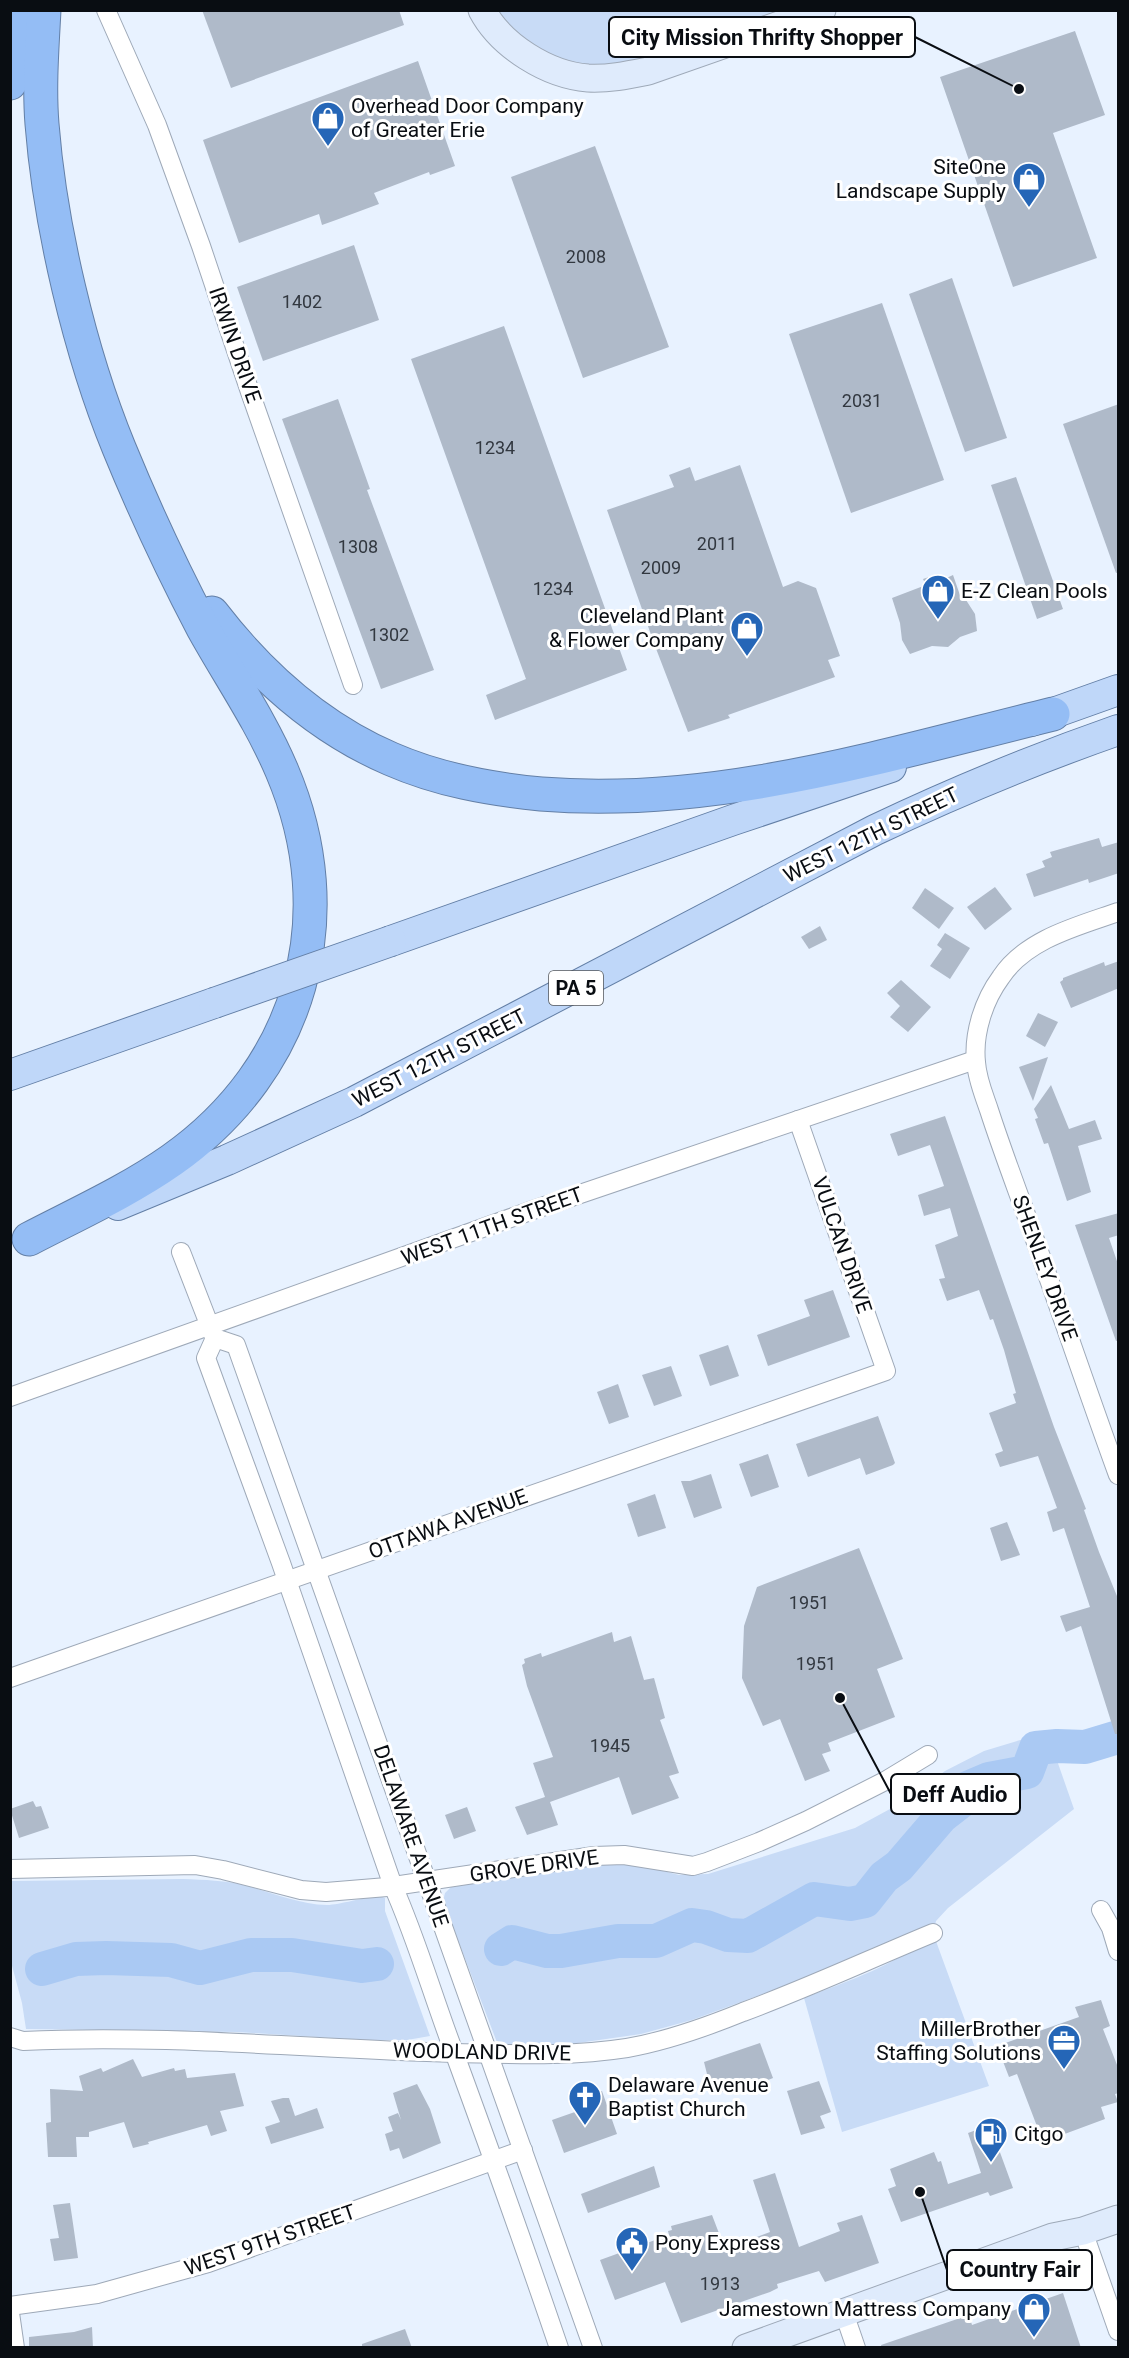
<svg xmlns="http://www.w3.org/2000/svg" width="1129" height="2358" font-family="Roboto,sans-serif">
<rect width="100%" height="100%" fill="#e8f2ff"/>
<g fill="#c8dbf6">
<path d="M494,11H791L651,60L581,67L546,54L515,33Z"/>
<path d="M1047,1732L1074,1809L948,1908L936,1921L933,1933L989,2086L842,2132L804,1998C847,1981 899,1965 932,1933L908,1934L817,1974L692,2020L641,2034L564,2045H498L443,1901L445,1893L451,1887L606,1864H625L652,1868L679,1875L708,1874L855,1828L901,1803L945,1771L984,1751Z"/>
<path d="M183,1879C204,1880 226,1880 247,1886C274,1893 298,1904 327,1905C342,1905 376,1893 385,1898V1911L430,2036L407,2040H365L238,2032L26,2029L22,2003L11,1962L10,1881Z"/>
</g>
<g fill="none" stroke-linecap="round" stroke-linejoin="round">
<g stroke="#aac9f3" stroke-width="34">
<path d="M501,1949L512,1942L547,1951H561L618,1941H656L692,1925L706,1927L728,1935L748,1936L814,1899L850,1904L865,1901L884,1877L899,1866L942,1816L960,1802L963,1790L989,1779L1027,1772L1036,1748L1057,1746L1085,1747L1118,1737"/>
<path d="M42,1969L76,1959L106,1958L171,1960L200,1968L251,1955H292L362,1966L377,1964"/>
</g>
</g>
<g fill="#afbac9">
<path d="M202,10H399L404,25L231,88Z"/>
<path d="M1075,31L1105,115L1053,133L1097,258L1013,287L940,77Z"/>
<path d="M418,61L455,166L430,175L429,172L374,193L379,204L336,220L322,225L319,214L239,243L203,140Z"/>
<path d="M595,146L669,347L583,378L511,177Z"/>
<path d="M354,245L379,320L263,361L237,287Z"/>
<path d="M952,278L1007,438L965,452L909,294Z"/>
<path d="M882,303L944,480L851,513L789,334Z"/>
<path d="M504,326L627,670L495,720L486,695L526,679L411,359Z"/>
<path d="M338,399L370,489L367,490L434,670L381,689L282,419Z"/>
<path d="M1119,404V572L1116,573L1063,424Z"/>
<path d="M740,465L783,587L798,581L816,588L840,656L828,660L835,677L728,715L730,718L688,732L655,646L607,510L674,487L669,475L690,467L695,481Z"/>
<path d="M1016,477L1063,609L1037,619L991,485Z"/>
<path d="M938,574L940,581L953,575L962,601L966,600L975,614L977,631L960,637L948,647L932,646L910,654L902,640L900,623L892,598L926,585L923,579Z"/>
<path d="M1099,838L1102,847L1119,842V873L1089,883L1088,879L1034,897L1026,874L1045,867L1042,861L1052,857L1050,852Z"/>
<path d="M995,887L1012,909L985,930L967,907Z"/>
<path d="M925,888L954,908L939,929L912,908Z"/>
<path d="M820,926L827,940L809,949L801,937Z"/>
<path d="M945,933L970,948L950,979L930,966L942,949L937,945Z"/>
<path d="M1119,961V988L1071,1008L1060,982L1063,980V978L1104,962L1105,966Z"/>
<path d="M901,980L931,1007L908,1032L890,1017L900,1006L887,993Z"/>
<path d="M1038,1013L1058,1022L1045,1047L1026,1036Z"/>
<path d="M1048,1057L1033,1101L1019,1067Z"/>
<path d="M1051,1085L1069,1129L1095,1120L1102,1139L1078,1146L1091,1192L1067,1201L1048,1143L1044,1144L1035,1119L1038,1118L1034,1109Z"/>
<path d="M945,1116L1054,1427L1086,1509L1084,1510L1099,1552L1119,1601V1734H1115L1081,1626L1066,1632L1060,1616L1090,1607L1064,1528L1053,1532L1047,1512L1057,1508L1038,1456L1000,1467L995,1454L1003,1451L989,1413L1016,1403L1013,1394L1016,1393L1004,1350L993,1319L990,1320L979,1290L947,1301L939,1279L945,1278L935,1245L958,1236L950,1208L924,1216L918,1195L944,1186L930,1145L898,1156L890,1134Z"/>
<path d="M1119,1213V1235L1109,1238L1119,1267V1340L1116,1341L1075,1225Z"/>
<path d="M833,1290L850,1337L768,1366L757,1335L810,1316L804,1300Z"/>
<path d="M728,1345L739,1376L710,1386L699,1355Z"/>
<path d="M671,1366L682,1396L654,1406L642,1375Z"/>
<path d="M618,1384L629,1417L609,1424L597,1392Z"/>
<path d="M878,1416L895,1463L893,1465L866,1475L860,1458L808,1477L796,1444Z"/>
<path d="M768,1454L779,1487L751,1497L739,1464Z"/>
<path d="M711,1474L722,1508L694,1518L681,1481H690Z"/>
<path d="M655,1494L666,1528L638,1537L627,1504Z"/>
<path d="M1007,1522L1020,1555L1001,1561L990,1528Z"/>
<path d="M859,1548L903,1659L877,1669L895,1717L828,1743L831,1751L822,1754L830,1771L805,1781L780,1719L763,1726L742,1678L744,1626L757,1587Z"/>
<path d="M612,1632L614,1642L631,1636L644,1680L654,1678L665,1718L660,1720L679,1773L669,1776L679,1798L632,1815L619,1777L550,1802L558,1825L527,1835L515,1807L545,1797L533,1763L553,1757L527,1686L522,1665L525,1663L524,1659L541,1653L542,1657Z"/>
<path d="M33,1801L36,1807L41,1806L49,1828L19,1838L10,1809Z"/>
<path d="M467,1807L476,1831L454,1839L445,1815Z"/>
<path d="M1101,2000L1110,2026L1103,2029L1119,2070V2093L1115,2094L1118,2102L1101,2107L1105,2119L1043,2142L1017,2074L1009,2077L997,2046L1079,2017L1075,2007Z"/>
<path d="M760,2043L773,2078L758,2084L718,2093L707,2074L704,2062Z"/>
<path d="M133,2059L142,2077L174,2068L175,2071L185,2069L187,2078L235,2073L244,2106L220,2111L227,2131L211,2136L207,2125L148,2142L149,2144L133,2148L124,2122L89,2132V2137H76L77,2157H48L46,2123L51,2122L50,2089L83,2091L79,2076L101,2068L103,2072Z"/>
<path d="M819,2081L831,2112L820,2116L825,2128L801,2135L787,2091Z"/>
<path d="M417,2084L430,2109L441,2143L403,2159L399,2148L390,2151L385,2134L393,2131L388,2117L398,2113L401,2120L393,2093Z"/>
<path d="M602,2091L617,2134L564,2153L552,2120L592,2106L589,2096Z"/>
<path d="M283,2098H289L295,2116L317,2108L324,2128L271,2144L265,2127L280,2122L271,2101Z"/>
<path d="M990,2125L1013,2188L990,2196L988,2192L901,2222L888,2189L896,2186L890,2169L934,2152L938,2162L941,2161L948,2184L981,2173L968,2133Z"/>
<path d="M654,2166L660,2187L588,2213L581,2194Z"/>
<path d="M775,2173L799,2247L840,2231L837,2223L862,2215L879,2263L825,2282L819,2271L777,2284L778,2288L770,2292L681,2323L665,2282L615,2300L600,2260L669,2235L668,2231L672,2230L671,2226L712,2215L725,2249L770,2232L753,2180Z"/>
<path d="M70,2203L78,2258L54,2261L50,2239L59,2238L53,2205Z"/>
<path d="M1063,2293L1081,2348H882L881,2345L969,2315L972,2325Z"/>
<path d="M92,2327L93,2348H29V2337L74,2332Z"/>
<path d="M405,2329L412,2348H362V2344Z"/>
</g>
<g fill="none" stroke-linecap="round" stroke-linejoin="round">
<defs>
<g id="street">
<path d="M106,10L157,125L201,246L250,392L353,685"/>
<path d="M1118,912C1078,926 1026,939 1001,977C984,1000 973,1033 976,1062C977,1079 984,1095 989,1110C1000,1144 1012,1176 1024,1209C1056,1298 1086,1387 1118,1475"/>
<path d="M181,1252L214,1337"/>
<path d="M10,1397L533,1210L975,1060"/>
<path d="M10,1678C303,1576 593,1472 886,1371L798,1120"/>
<path d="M10,1869L195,1865L223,1870L301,1890L326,1892L387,1887L594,1856L624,1855L693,1866L707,1862L759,1842L806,1821L885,1781L928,1755"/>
<path d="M1101,1910L1111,1928L1118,1951"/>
<path d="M10,2037L23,2041C167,2034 310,2049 454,2053C512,2054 569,2057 627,2048C667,2041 706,2027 743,2012C808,1988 870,1959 933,1933"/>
<path d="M1083,2231L1118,2331"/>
<path d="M10,2306L97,2294L208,2263L523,2150"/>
<path d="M10,2313L15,2348"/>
<path d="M844,2313L856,2348"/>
<path d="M559,2348C525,2248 490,2150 454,2052C433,1997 417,1940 393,1886L281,1563L206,1358L215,1338L236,1345L593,2348"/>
</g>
<g id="secondary">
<path d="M482,10C501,46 548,75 588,78C609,79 628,75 648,71L822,10"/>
<path d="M746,2348L1053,2237L1083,2231L1118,2219"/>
</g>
<g id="primary">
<path d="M1031,721L1118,690"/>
<path d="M391,941L733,820L891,767"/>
<path d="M10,1075L214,1003"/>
<path d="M118,1205L227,1160L354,1102L875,830C955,792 1035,759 1118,730"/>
</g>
<g id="highway">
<path d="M10,83L15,10"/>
<path d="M212,613C259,674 319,728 391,759C439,780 489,789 541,794C716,808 885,755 1053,714"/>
<path d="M29,1239C77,1214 128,1191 172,1160C302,1068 344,917 282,771C261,721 229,675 203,628C172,569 144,509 119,448C80,353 50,226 42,124C39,87 42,48 44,10"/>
</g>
</defs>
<use href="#street" stroke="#9ea9b8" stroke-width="20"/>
<use href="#secondary" stroke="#9ea9b8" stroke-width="29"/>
<use href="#primary" stroke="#637fa6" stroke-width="32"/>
<use href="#highway" stroke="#637fa6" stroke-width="35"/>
<use href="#street" stroke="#fff" stroke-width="18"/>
<use href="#secondary" stroke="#dfebfc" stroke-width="27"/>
<use href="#primary" stroke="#bfd7f9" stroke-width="30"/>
<use href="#highway" stroke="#94bdf5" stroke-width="33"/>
<defs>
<path id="primary-bridge" d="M214,1003L391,941"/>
</defs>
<use href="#primary-bridge" stroke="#637fa6" stroke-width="32" stroke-linecap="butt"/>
<use href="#primary-bridge" stroke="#bfd7f9" stroke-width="30"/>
</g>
<defs>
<symbol id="shop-pin" viewBox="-11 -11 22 30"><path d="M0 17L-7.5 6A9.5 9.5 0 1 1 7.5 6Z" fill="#2566b7" stroke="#fff"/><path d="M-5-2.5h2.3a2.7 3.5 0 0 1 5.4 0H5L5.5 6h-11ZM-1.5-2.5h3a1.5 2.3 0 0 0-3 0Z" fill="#fff"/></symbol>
<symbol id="office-pin" viewBox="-11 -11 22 30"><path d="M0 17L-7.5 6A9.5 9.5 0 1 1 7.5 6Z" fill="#2566b7" stroke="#fff"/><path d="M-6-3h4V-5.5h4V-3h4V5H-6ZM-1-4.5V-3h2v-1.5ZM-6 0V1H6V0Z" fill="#fff"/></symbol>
<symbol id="church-pin" viewBox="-11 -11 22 30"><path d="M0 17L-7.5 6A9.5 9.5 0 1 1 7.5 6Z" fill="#2566b7" stroke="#fff"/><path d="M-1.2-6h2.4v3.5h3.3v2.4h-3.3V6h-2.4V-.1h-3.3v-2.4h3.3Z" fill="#fff"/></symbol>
<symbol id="fuel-pin" viewBox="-11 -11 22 30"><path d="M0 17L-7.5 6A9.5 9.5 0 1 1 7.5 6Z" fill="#2566b7" stroke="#fff"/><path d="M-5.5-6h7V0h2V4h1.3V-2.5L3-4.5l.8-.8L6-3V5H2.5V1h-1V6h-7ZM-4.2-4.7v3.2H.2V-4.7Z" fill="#fff"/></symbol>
<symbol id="civic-pin" viewBox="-11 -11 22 30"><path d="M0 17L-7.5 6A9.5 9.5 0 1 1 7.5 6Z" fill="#2566b7" stroke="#fff"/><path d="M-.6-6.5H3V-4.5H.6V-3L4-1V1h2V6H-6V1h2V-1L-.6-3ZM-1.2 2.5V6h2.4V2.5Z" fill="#fff"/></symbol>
</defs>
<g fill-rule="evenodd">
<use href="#shop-pin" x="309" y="99" width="38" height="52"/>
<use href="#shop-pin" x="1010" y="160" width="38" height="52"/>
<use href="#shop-pin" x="919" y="572" width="38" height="52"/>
<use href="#shop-pin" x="728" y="609" width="38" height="52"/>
<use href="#office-pin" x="1045" y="2022" width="38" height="52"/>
<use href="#church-pin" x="566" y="2078" width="38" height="52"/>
<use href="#fuel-pin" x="972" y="2115" width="38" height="52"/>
<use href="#civic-pin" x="613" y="2224" width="38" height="52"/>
<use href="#shop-pin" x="1015" y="2290" width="38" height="52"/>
</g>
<g text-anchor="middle" stroke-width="6" stroke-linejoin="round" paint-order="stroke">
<g font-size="18" fill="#323840">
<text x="586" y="263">2008</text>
<text x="302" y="308">1402</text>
<text x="862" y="407">2031</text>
<text x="495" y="454">1234</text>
<text x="717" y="550">2011</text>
<text x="358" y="553">1308</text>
<text x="661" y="574">2009</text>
<text x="553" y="595">1234</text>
<text x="389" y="641">1302</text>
<text x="809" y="1609">1951</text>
<text x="816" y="1670">1951</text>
<text x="610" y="1752">1945</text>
<text x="720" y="2290">1913</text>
</g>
<rect fill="#fff" stroke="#535659" stroke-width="1.5" x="549" y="971" width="54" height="34" rx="4.5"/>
<g font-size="20" font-weight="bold" fill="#090d12">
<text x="576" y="995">PA 5</text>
</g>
<g font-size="21" fill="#090d12" stroke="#fff" text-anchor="start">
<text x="351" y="113">Overhead Door Company<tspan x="351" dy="24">of Greater Erie</tspan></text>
<text x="1006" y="174" text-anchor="end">SiteOne<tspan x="1006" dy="24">Landscape Supply</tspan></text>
<text x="961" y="598">E-Z Clean Pools</text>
<text x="724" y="623" text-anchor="end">Cleveland Plant<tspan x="724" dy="24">&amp; Flower Company</tspan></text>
<text x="1041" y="2036" text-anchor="end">MillerBrother<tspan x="1041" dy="24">Staffing Solutions</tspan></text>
<text x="608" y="2092">Delaware Avenue<tspan x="608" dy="24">Baptist Church</tspan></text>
<text x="1014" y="2141">Citgo</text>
<text x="655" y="2250">Pony Express</text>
<text x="1011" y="2316" text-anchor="end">Jamestown Mattress Company</text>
</g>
<g font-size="21" fill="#090d12" stroke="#fff">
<text transform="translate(235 345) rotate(71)" y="7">IRWIN DRIVE</text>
<text transform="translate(871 835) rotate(-26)" y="7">WEST 12TH STREET</text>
<text transform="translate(439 1058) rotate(-27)" y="7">WEST 12TH STREET</text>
<text transform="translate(492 1226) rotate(-20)" y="7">WEST 11TH STREET</text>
<text transform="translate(842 1245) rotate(71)" y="7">VULCAN DRIVE</text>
<text transform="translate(1045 1268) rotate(70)" y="7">SHENLEY DRIVE</text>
<text transform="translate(448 1524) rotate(-20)" y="7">OTTAWA AVENUE</text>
<text transform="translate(411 1836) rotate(71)" y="7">DELAWARE AVENUE</text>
<text transform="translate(534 1866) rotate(-8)" y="7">GROVE DRIVE</text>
<text transform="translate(482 2052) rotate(1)" y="7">WOODLAND DRIVE</text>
<text transform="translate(270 2240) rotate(-19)" y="7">WEST 9TH STREET</text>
</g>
</g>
<path fill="none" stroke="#090d12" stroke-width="2" d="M1019 89L915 37M840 1698L891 1794M920 2192L947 2270"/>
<g fill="#090d12" stroke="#fff" stroke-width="2">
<circle cx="1019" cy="89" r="6"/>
<circle cx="840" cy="1698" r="6"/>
<circle cx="920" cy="2192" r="6"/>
</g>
<g fill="#fff" stroke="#090d12" stroke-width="2">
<rect x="609" y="17" width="306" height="40" rx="6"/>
<rect x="891" y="1774" width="129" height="40" rx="6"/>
<rect x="947" y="2250" width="145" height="40" rx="6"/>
</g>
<g font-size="22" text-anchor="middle" font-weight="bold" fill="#090d12">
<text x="762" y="45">City Mission Thrifty Shopper</text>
<text x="955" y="1802">Deff Audio</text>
<text x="1020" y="2277">Country Fair</text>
</g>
<rect width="1129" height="2358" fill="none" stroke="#090d12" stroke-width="24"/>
</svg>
